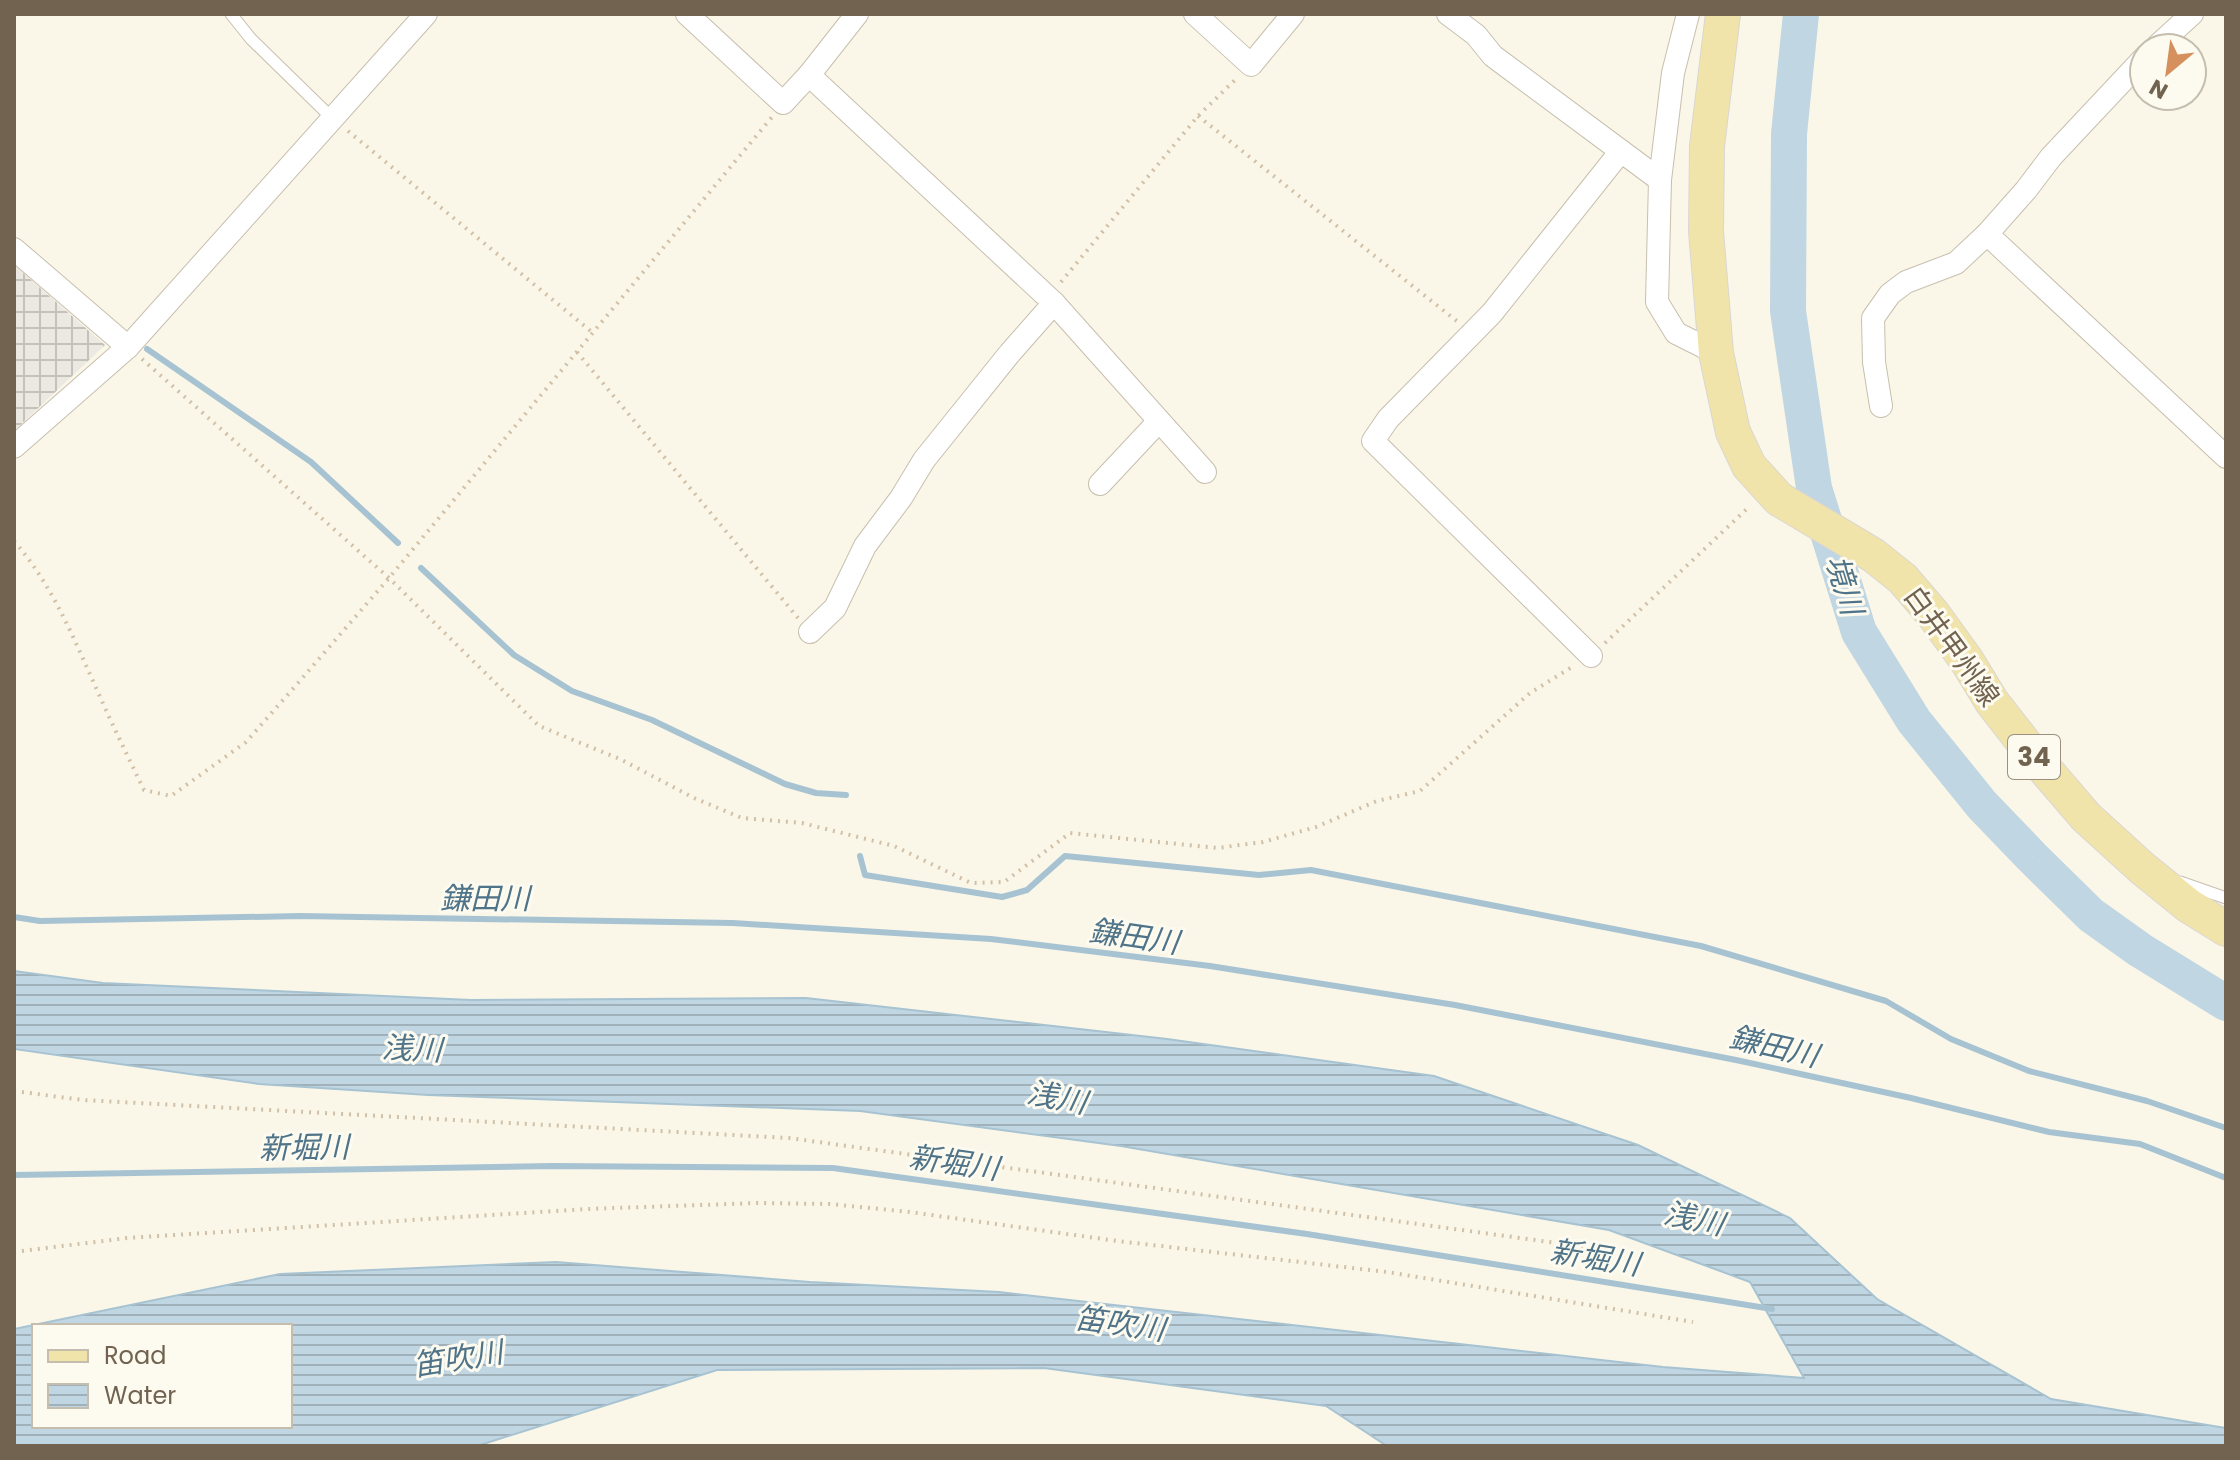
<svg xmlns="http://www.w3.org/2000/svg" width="2240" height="1460" font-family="Poppins,'Noto Sans JP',sans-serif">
<defs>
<pattern id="industrial-grid" width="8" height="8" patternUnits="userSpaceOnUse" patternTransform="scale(2)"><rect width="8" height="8" fill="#ece8e2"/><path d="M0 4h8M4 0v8" fill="none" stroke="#c4c0ba"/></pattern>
<pattern id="water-rules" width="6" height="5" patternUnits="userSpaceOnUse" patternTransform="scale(2)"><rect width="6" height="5" fill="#c0d6e2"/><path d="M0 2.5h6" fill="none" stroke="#a0b1ba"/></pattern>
</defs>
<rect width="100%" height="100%" fill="#faf7e9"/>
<path fill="url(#industrial-grid)" d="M14,265L105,345L14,431Z"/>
<path fill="url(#water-rules)" stroke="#a7c3d2" stroke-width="2" fill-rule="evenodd" d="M14,971L103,983L471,1000L806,998L1167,1039L1434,1076L1638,1145L1790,1218L1877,1299L2051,1399L2226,1428V1446H1387L1326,1406L1044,1368L717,1370L477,1446H14V1329L280,1274L556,1262L810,1282L999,1292L1663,1367L1804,1378L1750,1282L1609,1230L1121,1146L860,1111L428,1095L259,1084L14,1049ZM34,1326H290V1426H34Z"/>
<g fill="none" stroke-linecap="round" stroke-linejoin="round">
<g stroke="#a7c3d2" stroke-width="6">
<path d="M147,349L311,462L398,543"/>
<path d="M421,568L514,655L572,691L652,720L785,784L816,793L846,795"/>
<path d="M860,856L865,875L1002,897L1027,890L1065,856L1259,875L1311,870L1701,946L1886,1001L1951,1039L2029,1071L2147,1101L2226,1128"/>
<path d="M14,917L40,921L300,916L733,923L991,939L1210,966L1455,1005L1736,1060L1911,1098L2049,1132L2140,1144L2226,1178"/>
<path d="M14,1175L552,1166L833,1168L1307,1234L1772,1309"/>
</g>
<path stroke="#c0d6e2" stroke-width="36" d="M1801,14L1789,134L1788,311L1814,488L1859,632L1914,721L1982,805L2032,857L2091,915L2140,950L2226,1003"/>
<defs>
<g id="service">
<path d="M231,14L251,39L333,119"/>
<path d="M2180,882L2226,898"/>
</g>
<g id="minor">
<path d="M687,14L783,103L809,75L857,14"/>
<path d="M1195,14L1251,65L1293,14"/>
<path d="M1448,14L1476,35L1493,56L1660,180"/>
<path d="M1688,14L1673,73L1660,180L1657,302L1676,333L1716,353"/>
<path d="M2155,48L2192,14"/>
<path d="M809,75L1054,303L1205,472"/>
<path d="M1987,234L2226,457"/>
<path d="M14,249L128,347"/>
<path d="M1881,406L1874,362L1873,318L1890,294L1906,282L1956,263L1987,234L2026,190L2051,157L2144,58"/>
<path d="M14,447L128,347L426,14"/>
<path d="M1100,484L1159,421"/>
<path d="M810,632L835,608L865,546L901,498L924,460L1010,353L1054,303"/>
<path d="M1591,656L1373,441L1388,419L1492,313L1621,151"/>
</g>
<path id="primary" d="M1723,14L1707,146L1706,231L1716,353L1733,432L1749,466L1779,499L1873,555L1903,579L1933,614L1967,661L1992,702L2038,761L2086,817L2142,868L2189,906L2226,929"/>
</defs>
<use href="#service" stroke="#c8bfae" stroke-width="13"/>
<use href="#minor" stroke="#c8bfae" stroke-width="24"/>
<use href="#primary" stroke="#dad6d2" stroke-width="36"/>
<g stroke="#d1c0a7" stroke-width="4" stroke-dasharray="2 6" stroke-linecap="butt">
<path d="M1198,116L1458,322"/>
<path d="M348,131L593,333"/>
<path d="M1061,282L1198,116L1238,77"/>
<path d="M577,352L798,618"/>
<path d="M142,359L389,578L539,726L620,759L694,798L742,818L802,823L894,846L971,883L1004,882L1070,833L1217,848L1263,842L1316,827L1377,801L1420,791L1530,693L1572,667"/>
<path d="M14,541C53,586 73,637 97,690C112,724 128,757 144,790L171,796L246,742L298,683L389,578L772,117"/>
<path d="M1605,643L1750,506"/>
<path d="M14,1091L83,1100L789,1138L1586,1247"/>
<path d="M14,1252L127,1238L587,1209L758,1203L830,1204L910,1212L1117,1241L1387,1272L1693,1322"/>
</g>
<use href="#service" stroke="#fff" stroke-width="11"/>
<use href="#minor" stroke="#fff" stroke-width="22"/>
<use href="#primary" stroke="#f1e4aa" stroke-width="34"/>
</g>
<g text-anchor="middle" stroke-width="6" stroke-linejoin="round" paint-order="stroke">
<rect fill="#fdfaef" stroke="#9c9080" stroke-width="2" x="2008" y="735" width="52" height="44" rx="6"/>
<g font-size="26" font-weight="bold" fill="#726350">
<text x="2034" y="766">34</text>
</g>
<g font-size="28" fill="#726350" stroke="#fdfaef">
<text transform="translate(1952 646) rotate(54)" y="10">白井甲州線</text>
</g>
<g font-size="30" font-style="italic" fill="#4f7489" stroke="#fdfaef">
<text transform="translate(1844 585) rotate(73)" y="10">境川</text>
<text x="485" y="909">鎌田川</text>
<text transform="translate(1134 937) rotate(8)" y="10">鎌田川</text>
<text transform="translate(1774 1047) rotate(13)" y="10">鎌田川</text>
<text transform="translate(412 1049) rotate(3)" y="10">浅川</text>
<text transform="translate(1057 1098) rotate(11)" y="10">浅川</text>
<text transform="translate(304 1148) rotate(-1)" y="10">新堀川</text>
<text transform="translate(954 1163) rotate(8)" y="10">新堀川</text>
<text transform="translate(1694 1219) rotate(12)" y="10">浅川</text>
<text transform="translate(1595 1258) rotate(9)" y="10">新堀川</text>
<text transform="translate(1120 1324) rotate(8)" y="10">笛吹川</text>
<text transform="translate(458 1359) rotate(-9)" y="10">笛吹川</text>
</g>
</g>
<rect width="2240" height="1460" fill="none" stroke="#726350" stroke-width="32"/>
<rect x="32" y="1324" width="260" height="104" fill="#fdfaef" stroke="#c5beaf" stroke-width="2"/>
<rect x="48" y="1350" width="40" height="12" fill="#f1e4aa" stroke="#c5beaf" stroke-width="2"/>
<text x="104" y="1364" font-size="24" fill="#726350">Road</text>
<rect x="48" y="1384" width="40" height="24" fill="url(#water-rules)" stroke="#c5beaf" stroke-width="2"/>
<text x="104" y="1404" font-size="24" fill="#726350">Water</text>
<g transform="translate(2168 72) rotate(209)"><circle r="38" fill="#fdfaef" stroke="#c5beaf" stroke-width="2"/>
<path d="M0-6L14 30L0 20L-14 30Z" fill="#d5905d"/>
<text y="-12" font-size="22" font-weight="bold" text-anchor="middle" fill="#726350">N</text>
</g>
</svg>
